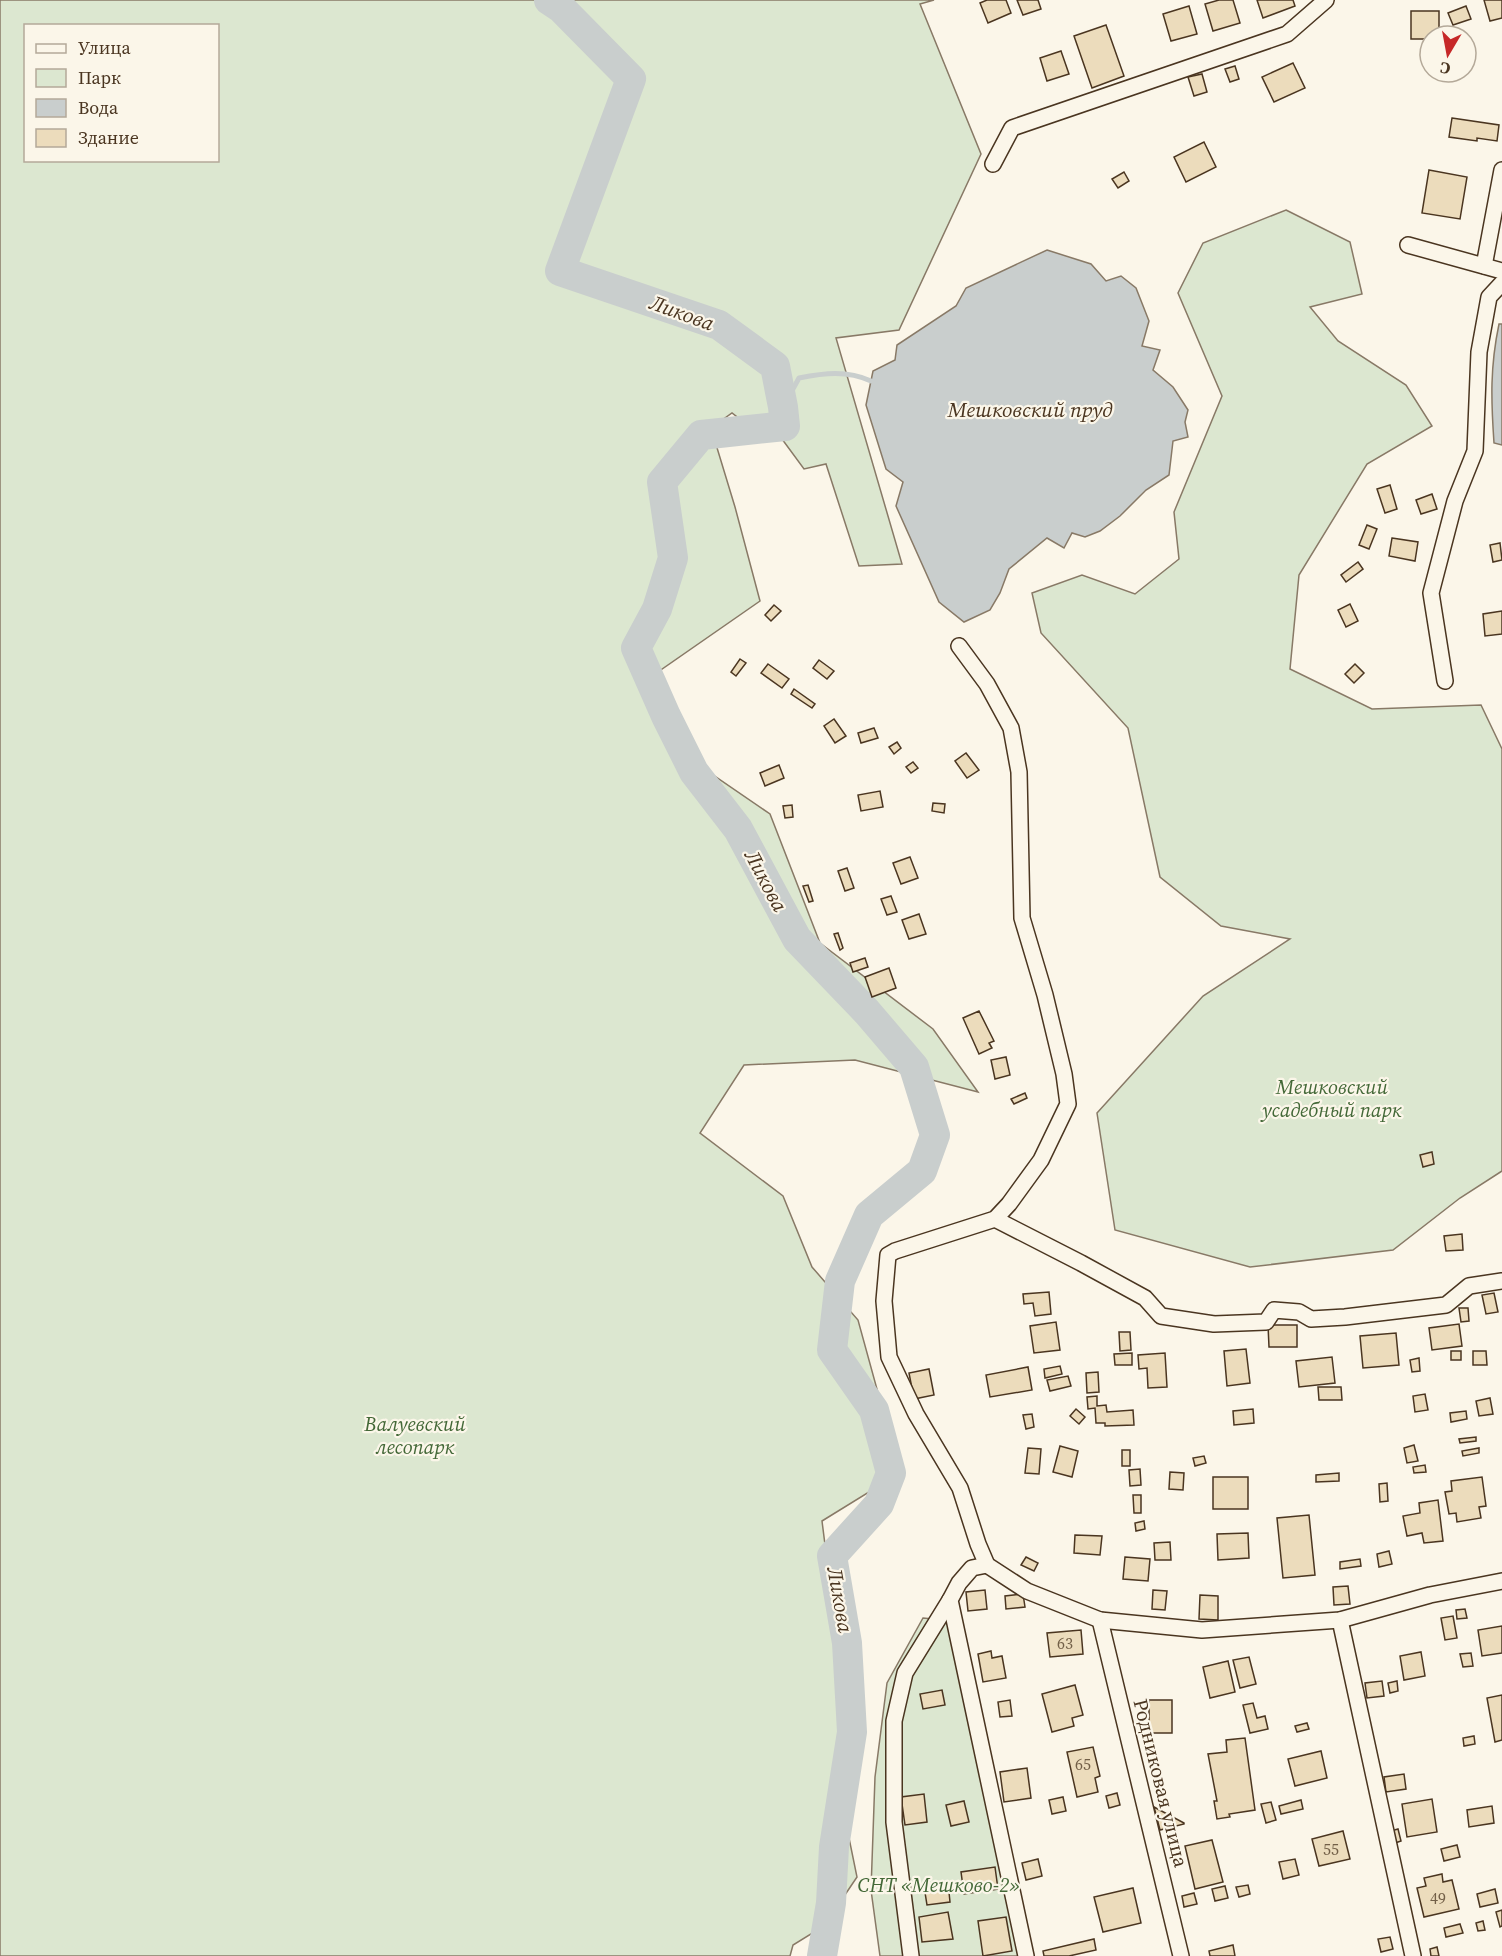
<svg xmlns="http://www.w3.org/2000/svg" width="1502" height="1956" font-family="'Source Serif 4',serif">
<rect width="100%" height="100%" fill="#fbf6e9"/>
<g fill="#dce7d0" stroke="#887966" stroke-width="1.5" fill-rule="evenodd">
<path d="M0,0H934L920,4L981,154L899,330L836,338L902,564L859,566L826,464L804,469L782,439L764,438L732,413L711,428L735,507L760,601L645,681L681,753L770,814L820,943L933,1029L978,1092L855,1060L744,1065L700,1133L783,1196L812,1267L858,1320L900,1473L822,1521L831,1592L847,1677L840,1794L857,1877L824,1926L793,1945L790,1956H0ZM26,26H218V160H26Z"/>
<path d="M1286,210L1350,242L1362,294L1310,307L1338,341L1406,385L1432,426L1367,464L1299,575L1290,669L1372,709L1481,705L1502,749V1171L1460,1198L1393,1250L1250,1267L1115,1230L1097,1113L1203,996L1290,939L1221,926L1160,877L1128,728L1041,633L1032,593L1082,575L1135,594L1179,559L1174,512L1222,396L1178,293L1203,243Z"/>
<path d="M923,1618L953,1621L1023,1956H880L871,1890L875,1777L887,1683Z"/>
</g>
<g fill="#c9cecd" stroke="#887966" stroke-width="1.5">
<path d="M1047,250L1091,264L1106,281L1121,276L1136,288L1149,321L1142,346L1160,350L1153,370L1173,387L1188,410L1185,422L1188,437L1173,441L1169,475L1146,490L1120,516L1100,531L1085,537L1072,533L1064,548L1047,538L1009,569L1000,593L990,610L964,622L939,602L896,506L903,482L886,469L866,405L873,371L895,360L897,345L956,306L966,288Z"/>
<path d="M1499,324H1502V445L1494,443C1491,400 1490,367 1499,324Z"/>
</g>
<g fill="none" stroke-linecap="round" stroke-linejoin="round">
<path stroke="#c9cecd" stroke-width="5" d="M783,407L799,378C824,373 847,370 871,381"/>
<path stroke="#c9cecd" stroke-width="30" d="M549,0L561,8L631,79L560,271L719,325L775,366L783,407L785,426L701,435L662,482L673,558L657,609L636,648L666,716L694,772L738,829L797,939L867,1012L914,1067L935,1135L922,1171L869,1215L840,1281L832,1350L874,1410L891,1473L879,1504L832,1556L847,1643L852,1732L834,1847L831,1903L822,1956"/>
</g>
<g fill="#ecdcbc" stroke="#4a3520" stroke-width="1.5">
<path d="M987,0H1006L1011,13L988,23L980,3Z"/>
<path d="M1017,0H1038L1041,9L1023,15Z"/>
<path d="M1219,0H1233L1240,23L1213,31L1205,4Z"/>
<path d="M1257,0H1293L1295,6L1263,18Z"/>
<path d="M1484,0H1502V18L1490,21Z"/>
<path d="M1189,6L1197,34L1171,41L1163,14Z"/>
<path d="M1466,6L1471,19L1453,25L1448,13Z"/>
<path d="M1411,11H1439V36H1430V39H1411Z"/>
<path d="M1106,25L1124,76L1092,88L1074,36Z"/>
<path d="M1061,51L1069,74L1047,81L1040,58Z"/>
<path d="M1293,63L1305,88L1274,102L1262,77Z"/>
<path d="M1235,66L1239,79L1230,82L1225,69Z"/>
<path d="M1202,74L1207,92L1194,96L1188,77Z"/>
<path d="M1452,118L1499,125L1497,141L1477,138V141L1449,137Z"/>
<path d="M1204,142L1216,167L1186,182L1174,157Z"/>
<path d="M1429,170L1467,177L1460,219L1422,213Z"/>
<path d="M1124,172L1129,181L1118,188L1112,179Z"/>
<path d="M1390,485L1397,509L1385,513L1377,489Z"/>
<path d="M1432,494L1437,509L1421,514L1416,500Z"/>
<path d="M1367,525L1377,529L1369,549L1359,545Z"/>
<path d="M1392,538L1418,542L1415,561L1389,556Z"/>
<path d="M1500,543L1502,560L1493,562L1490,545Z"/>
<path d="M1358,562L1363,569L1346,582L1341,575Z"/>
<path d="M1350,604L1358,621L1346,627L1338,610Z"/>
<path d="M774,605L781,611L771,621L765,615Z"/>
<path d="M1502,611V634L1485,636L1483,614Z"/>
<path d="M740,659L746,663L736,676L731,672Z"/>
<path d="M819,660L834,671L827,679L813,668Z"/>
<path d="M768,664L789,679L782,688L761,673Z"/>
<path d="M1355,664L1364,673L1354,683L1345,674Z"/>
<path d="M794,689L815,704L812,708L791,694Z"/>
<path d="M834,719L846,736L835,743L824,726Z"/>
<path d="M874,728L878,738L861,743L858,733Z"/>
<path d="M897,742L901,748L894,754L889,747Z"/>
<path d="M966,753L979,770L967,778L955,761Z"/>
<path d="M913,762L918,768L911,773L906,767Z"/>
<path d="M779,765L784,778L765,786L760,773Z"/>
<path d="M880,791L883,807L861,811L858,795Z"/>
<path d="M933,803L945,804L944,813L932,811Z"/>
<path d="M792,805L793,817L785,818L783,806Z"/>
<path d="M910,857L918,878L901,884L893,863Z"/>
<path d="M847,868L854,888L845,891L838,871Z"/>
<path d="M808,885L813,901L809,902L803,886Z"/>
<path d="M891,896L897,912L887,915L881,899Z"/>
<path d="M919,914L926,934L909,939L902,920Z"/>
<path d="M838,933L843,948L840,950L834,934Z"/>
<path d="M865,958L868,967L853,972L850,963Z"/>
<path d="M889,968L896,988L872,997L865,977Z"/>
<path d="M979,1011L994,1041L989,1043L992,1048L979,1054L963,1018Z"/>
<path d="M1006,1057L1010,1075L995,1079L991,1060Z"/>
<path d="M1025,1093L1027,1098L1014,1104L1011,1099Z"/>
<path d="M1432,1152L1434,1164L1423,1167L1420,1155Z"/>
<path d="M1462,1234L1463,1250L1446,1251L1444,1236Z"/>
<path d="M1049,1292L1051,1314L1035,1316L1033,1303L1024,1304L1023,1294Z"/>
<path d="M1494,1293L1498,1312L1486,1314L1482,1295Z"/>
<path d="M1459,1308H1468L1469,1321L1461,1322Z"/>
<path d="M1056,1322L1060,1350L1034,1353L1030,1326Z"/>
<path d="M1459,1324L1462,1346L1432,1350L1429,1328Z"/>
<path d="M1268,1325H1297V1347H1269Z"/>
<path d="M1119,1332H1130L1131,1350L1120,1351Z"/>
<path d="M1396,1333L1399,1365L1363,1368L1360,1336Z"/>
<path d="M1246,1349L1250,1383L1227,1386L1224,1351Z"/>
<rect x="1451" y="1351" width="10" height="9"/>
<path d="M1473,1351H1486L1487,1365H1473Z"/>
<path d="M1132,1353V1365H1115L1114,1354Z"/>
<path d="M1165,1353L1167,1387L1148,1388L1147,1368L1139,1369L1138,1355Z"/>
<path d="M1332,1357L1335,1383L1299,1387L1296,1361Z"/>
<path d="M1419,1358L1420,1371L1412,1372L1410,1360Z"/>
<path d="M1060,1366L1062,1374L1045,1378L1044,1369Z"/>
<path d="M1028,1367L1032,1390L990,1397L986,1375Z"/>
<path d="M929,1369L934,1395L914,1399L909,1373Z"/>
<path d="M1098,1372L1099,1392L1087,1393L1086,1373Z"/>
<path d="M1068,1376L1071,1386L1050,1391L1047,1380Z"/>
<path d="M1318,1387H1341L1342,1400H1319Z"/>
<path d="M1425,1394L1428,1410L1415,1412L1413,1396Z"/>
<path d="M1097,1396V1406L1106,1405L1107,1412L1133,1410L1134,1425L1105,1426V1423H1096L1095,1408L1088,1409L1087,1397Z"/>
<path d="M1490,1398L1493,1414L1479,1416L1476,1401Z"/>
<path d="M1076,1409L1085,1417L1079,1424L1070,1416Z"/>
<path d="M1253,1409L1254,1423L1234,1425L1233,1411Z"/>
<path d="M1466,1411L1467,1419L1451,1422L1450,1413Z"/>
<path d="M1032,1414L1034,1427L1026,1429L1023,1415Z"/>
<path d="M1476,1437V1441L1460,1443L1459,1439Z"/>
<path d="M1414,1445L1418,1461L1407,1463L1404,1448Z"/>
<path d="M1060,1446L1078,1451L1072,1477L1053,1472Z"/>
<path d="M1028,1448L1041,1449L1039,1474L1025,1473Z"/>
<path d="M1479,1448V1453L1463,1456L1462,1451Z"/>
<rect x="1122" y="1450" width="8" height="16"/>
<path d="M1204,1456L1206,1463L1195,1466L1193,1458Z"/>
<path d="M1425,1465L1426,1472L1414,1473L1413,1467Z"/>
<path d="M1140,1469L1141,1485L1130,1486L1129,1470Z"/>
<path d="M1170,1472L1184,1473L1183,1490L1169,1489Z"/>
<path d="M1339,1473V1481L1316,1482V1475Z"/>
<rect x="1213" y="1477" width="35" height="32"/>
<path d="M1482,1477L1486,1506L1479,1507L1481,1518L1457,1522L1456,1513L1449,1514L1445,1492L1452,1491L1451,1481Z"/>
<path d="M1387,1483L1388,1501L1380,1502L1379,1484Z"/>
<path d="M1133,1495H1141V1513H1134Z"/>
<path d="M1438,1500L1443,1541L1424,1543L1422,1533L1407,1536L1403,1516L1420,1513L1419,1503Z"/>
<path d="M1309,1515L1315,1575L1283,1578L1277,1518Z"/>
<path d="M1144,1521L1145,1529L1136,1531L1135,1523Z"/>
<path d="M1248,1533L1249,1558L1218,1560L1217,1534Z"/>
<path d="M1075,1535L1102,1536L1100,1555L1074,1553Z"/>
<path d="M1170,1542L1171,1560H1155L1154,1543Z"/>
<path d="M1389,1551L1392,1564L1379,1567L1377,1554Z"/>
<path d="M1026,1557L1038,1563L1034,1571L1021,1565Z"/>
<path d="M1125,1557L1150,1559L1148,1581L1123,1579Z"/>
<path d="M1360,1559L1361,1566L1340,1569V1562Z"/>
<path d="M1348,1586L1350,1604L1334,1605L1333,1587Z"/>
<path d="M985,1590L987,1609L968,1611L966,1592Z"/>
<path d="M1153,1590L1167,1591L1165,1610L1152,1609Z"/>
<path d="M1023,1594L1025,1607L1006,1609L1005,1596Z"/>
<path d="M1200,1595L1218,1596V1620L1199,1619Z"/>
<path d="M1465,1609L1467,1618L1457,1619L1456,1610Z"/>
<path d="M1453,1616L1457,1638L1445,1640L1441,1618Z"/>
<path d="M1502,1626V1653L1482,1656L1478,1630Z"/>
<path d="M1081,1630L1083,1654L1050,1657L1047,1633Z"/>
<path d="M991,1651L992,1658L1002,1656L1006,1678L983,1682L978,1654Z"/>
<path d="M1421,1652L1425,1676L1404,1680L1400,1656Z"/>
<path d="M1471,1653L1473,1666L1463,1667L1460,1654Z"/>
<path d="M1249,1657L1256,1684L1240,1688L1233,1660Z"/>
<path d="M1228,1661L1235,1692L1210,1698L1203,1667Z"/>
<path d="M1382,1681L1384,1696L1367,1698L1365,1683Z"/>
<path d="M1397,1681L1398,1691L1390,1693L1388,1683Z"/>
<path d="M1075,1685L1083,1715L1072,1718L1074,1726L1052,1732L1042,1694Z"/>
<path d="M942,1690L945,1705L923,1709L920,1694Z"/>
<path d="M1502,1695V1740L1495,1742L1487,1698Z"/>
<path d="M1010,1700L1012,1716L1000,1717L998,1702Z"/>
<rect x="1149" y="1700" width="23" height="33"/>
<path d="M1253,1703L1257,1718L1265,1716L1268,1729L1250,1733L1243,1705Z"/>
<path d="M1307,1723L1309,1729L1297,1732L1295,1726Z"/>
<path d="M1474,1736L1475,1744L1464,1746L1463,1738Z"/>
<path d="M1245,1738L1255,1810L1229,1814L1230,1817L1217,1819L1214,1801H1217L1208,1754L1227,1752L1226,1740Z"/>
<path d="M1093,1747L1100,1776L1095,1778L1098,1792L1077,1797L1067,1752Z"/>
<path d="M1321,1751L1327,1778L1295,1786L1288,1759Z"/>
<path d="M1027,1768L1031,1798L1004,1802L1000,1772Z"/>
<path d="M1404,1774L1406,1789L1386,1792L1384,1777Z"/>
<path d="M1117,1793L1120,1805L1109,1808L1106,1796Z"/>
<path d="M924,1794L927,1822L905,1825L901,1797Z"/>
<path d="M1063,1797L1066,1811L1052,1814L1049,1800Z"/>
<path d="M1432,1799L1437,1832L1407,1837L1402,1804Z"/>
<path d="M1301,1800L1303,1809L1281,1814L1279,1806Z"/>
<path d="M964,1801L969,1822L951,1826L946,1805Z"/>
<path d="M1271,1802L1276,1820L1266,1823L1261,1804Z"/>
<path d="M1492,1806L1494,1823L1469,1827L1467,1810Z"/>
<path d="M1154,1807L1184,1823V1824L1160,1830Z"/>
<path d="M1398,1829L1401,1841L1395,1843L1391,1831Z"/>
<path d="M1343,1831L1350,1859L1319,1866L1312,1839Z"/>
<path d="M1212,1840L1223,1882L1195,1889L1185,1846Z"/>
<path d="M1457,1845L1460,1857L1444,1861L1441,1849Z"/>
<path d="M1038,1859L1042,1876L1026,1880L1022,1863Z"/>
<path d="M1295,1859L1299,1875L1283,1879L1279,1862Z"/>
<path d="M995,1867L998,1889L964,1894L961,1872Z"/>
<path d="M1442,1874L1443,1882L1452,1880L1459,1909L1424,1917L1417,1888L1426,1886L1424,1878Z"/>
<path d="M948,1882L950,1902L927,1905L924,1886Z"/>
<path d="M1248,1885L1250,1894L1239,1897L1236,1887Z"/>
<path d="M1225,1886L1228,1898L1215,1901L1212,1889Z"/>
<path d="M1133,1888L1141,1923L1103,1932L1094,1897Z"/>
<path d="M1495,1889L1498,1903L1480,1907L1477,1894Z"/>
<path d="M1194,1893L1197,1904L1184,1907L1182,1896Z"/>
<path d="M1502,1910V1926L1500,1927L1496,1912Z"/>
<path d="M948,1912L953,1939L922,1942L919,1917Z"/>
<path d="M1006,1917L1012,1951L983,1956L978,1921Z"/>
<path d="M1483,1921L1485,1930L1478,1931L1476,1923Z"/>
<path d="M1460,1924L1463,1933L1446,1937L1444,1928Z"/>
<path d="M1390,1937L1393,1949L1381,1952L1378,1939Z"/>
<path d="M1094,1939L1096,1950L1069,1956H1044L1043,1951Z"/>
<path d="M1233,1945L1235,1956H1210L1209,1951Z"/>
<path d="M1437,1947L1439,1956H1431L1430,1949Z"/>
</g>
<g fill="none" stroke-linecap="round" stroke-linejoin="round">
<defs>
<g id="street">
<path d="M993,164L1012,128L1287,34L1326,0"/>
<path d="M1408,245L1502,271"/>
<path d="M1484,266L1502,170"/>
<path d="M959,646L987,684L1011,728L1019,772L1022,918L1045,995L1064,1074L1068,1104L1041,1160L1009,1204L995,1219L895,1251L888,1255L884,1301L889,1357L916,1414L960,1488L978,1544L987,1565L1027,1591L1100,1620L1202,1630L1340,1620L1430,1595L1502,1581"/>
<path d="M1445,681L1431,593L1455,501L1475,451L1479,352L1489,297L1502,283"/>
<path d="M995,1219L1081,1263L1145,1298L1161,1316L1214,1324L1266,1322L1274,1310L1299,1312L1311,1319L1345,1317L1446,1305L1469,1286L1502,1281"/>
<path d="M987,1565L972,1568L959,1583L950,1600L1026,1956"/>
<path d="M1100,1620L1181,1956"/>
<path d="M1340,1620L1413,1956"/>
<path d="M911,1956L894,1822V1721L905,1673L950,1600"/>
</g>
</defs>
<use href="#street" stroke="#4a3520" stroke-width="18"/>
<use href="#street" stroke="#fbf6e9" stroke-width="15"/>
</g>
<g text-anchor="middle" stroke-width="4.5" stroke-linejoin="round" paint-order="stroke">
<g font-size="16" fill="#725f47">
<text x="1065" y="1649">63</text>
<text x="1083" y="1770">65</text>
<text x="1331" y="1855">55</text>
<text x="1438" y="1904">49</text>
</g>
<g font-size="20" font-style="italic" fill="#436837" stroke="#fbf6e9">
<text x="1332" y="1094">Мешковский<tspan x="1332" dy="23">усадебный парк</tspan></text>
<text x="415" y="1431">Валуевский<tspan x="415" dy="23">лесопарк</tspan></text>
<text x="939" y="1892">СНТ «Мешково-2»</text>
</g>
<g font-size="20" fill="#4a3520" stroke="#fbf6e9">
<text transform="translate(1161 1783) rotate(76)" y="7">Родниковая улица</text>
</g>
<g font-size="21" font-style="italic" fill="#4a3520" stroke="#fbf6e9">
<text transform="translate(682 313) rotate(20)" y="7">Ликова</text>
<text x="1030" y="417">Мешковский пруд</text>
<text transform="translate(766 881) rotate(62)" y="7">Ликова</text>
<text transform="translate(840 1600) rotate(80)" y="7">Ликова</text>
</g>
</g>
<rect x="24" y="24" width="195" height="138" fill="#fbf6e9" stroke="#b4a999" stroke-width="1.5"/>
<rect x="36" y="44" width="30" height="9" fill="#fbf6e9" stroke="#b4a999" stroke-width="1.5"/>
<text x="78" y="54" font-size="18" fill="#4a3520">Улица</text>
<rect x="36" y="69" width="30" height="18" fill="#dce7d0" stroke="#b4a999" stroke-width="1.5"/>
<text x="78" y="84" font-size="18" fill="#4a3520">Парк</text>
<rect x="36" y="99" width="30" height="18" fill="#c9cecd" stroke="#b4a999" stroke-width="1.5"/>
<text x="78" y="114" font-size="18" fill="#4a3520">Вода</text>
<rect x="36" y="129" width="30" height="18" fill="#ecdcbc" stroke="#b4a999" stroke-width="1.5"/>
<text x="78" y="144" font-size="18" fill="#4a3520">Здание</text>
<g transform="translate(1448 54) rotate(190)"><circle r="28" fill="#fbf6e9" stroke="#b4a999" stroke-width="1.5"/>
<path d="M0-4.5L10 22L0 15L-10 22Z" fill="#c62828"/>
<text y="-9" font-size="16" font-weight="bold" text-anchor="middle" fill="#4a3520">С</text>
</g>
</svg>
